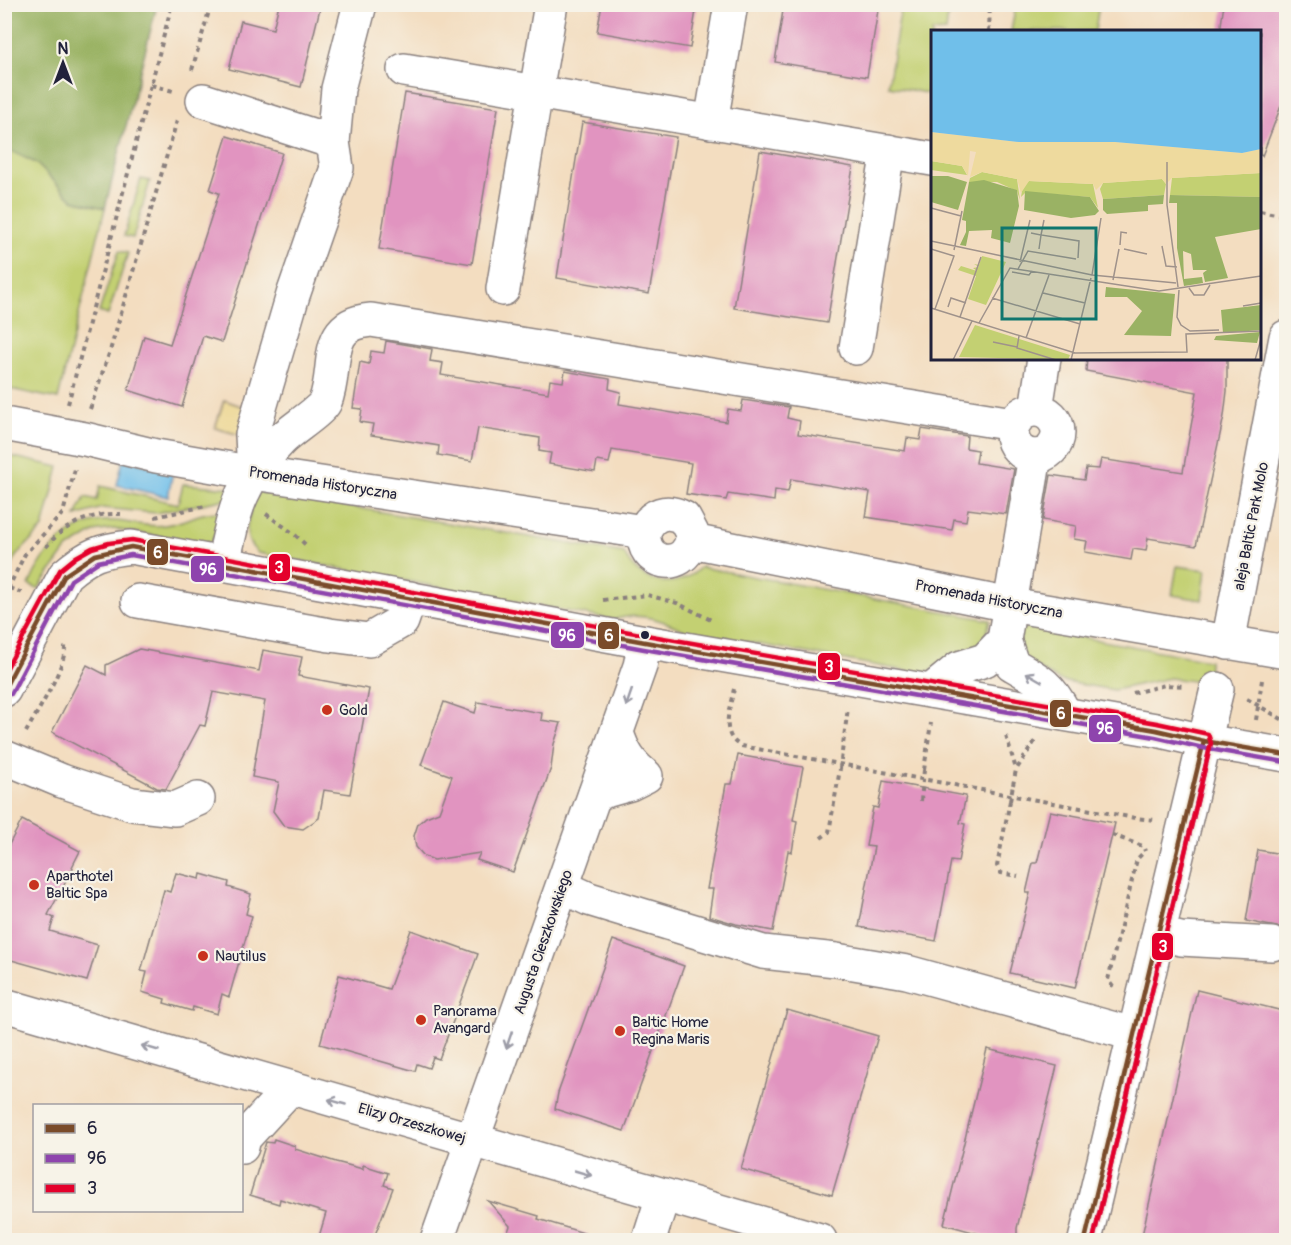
<svg xmlns="http://www.w3.org/2000/svg" width="1291" height="1245" font-family="Pangolin,sans-serif">
<rect width="100%" height="100%" fill="#f7f3e8"/>
<filter id="ink" filterUnits="userSpaceOnUse"><feTurbulence type="fractalNoise" baseFrequency=".0167" numOctaves="2"/><feDisplacementMap in="SourceGraphic" scale="12" xChannelSelector="R" yChannelSelector="G"/><feConvolveMatrix kernelMatrix="1 2 1 2 8 2 1 2 1" color-interpolation-filters="sRGB"/></filter>
<filter id="wash" filterUnits="userSpaceOnUse"><feTurbulence type="fractalNoise" baseFrequency=".008" numOctaves="4" result="noise"/><feDisplacementMap in="SourceGraphic" scale="24" xChannelSelector="R" yChannelSelector="G"/><feGaussianBlur stdDeviation="1.35" result="paint"/><feColorMatrix in="noise" values="0 0 0 0 0 0 0 0 0 0 0 0 0 0 0 0 0 1.4 0 .05"/><feComposite in="paint" operator="in"/></filter>
<g filter="url(#wash)">
<rect width="100%" height="100%" fill="#f3ddc0"/>
<g fill="#c3d072" stroke="#727956" stroke-width="1.5">
<path d="M1016,5L1017,4L1099,5L1095,31H1011Z"/>
<path d="M901,7L948,14L946,31L932,32V94L888,86Z"/>
<path d="M5,148L36,163L73,200L105,208L58,399L5,388Z"/>
<path d="M141,179L150,181L133,238L124,236Z"/>
<path d="M119,251L128,253L108,315L99,312Z"/>
<path d="M5,455L59,467L43,528L16,556L5,581Z"/>
<path d="M183,484L231,488L227,499L156,513L102,508L76,516L85,497L97,500L100,486L178,504Z"/>
<path d="M257,491L624,553C639,585 676,592 701,567L990,620L983,649L930,671L918,673L686,631C663,620 639,611 614,620L258,553C237,535 251,514 257,491Z"/>
<path d="M223,512L211,545L113,529L94,532L67,549L38,589L29,585C43,551 74,517 115,521C131,522 148,528 165,525C188,522 197,511 223,512Z"/>
<path d="M1177,566L1206,570L1202,600L1172,595Z"/>
<path d="M1019,626L1209,660L1208,683L1170,678L1114,690L1060,681L1020,658Z"/>
</g>
<path fill="#9ab264" stroke="#5e6a50" stroke-width="1.5" d="M5,4L157,5L105,208L73,200L36,163L5,148Z"/>
<path fill="#eeda9e" stroke="#887e6c" stroke-width="1.5" d="M224,400L247,408L240,435L215,428Z"/>
<path fill="#70bfea" stroke="#497092" stroke-width="1.5" d="M123,460L173,471L168,497L117,485Z"/>
<g id="blocks">
<g fill="#e194c0">
<path d="M279,4H321L301,87L229,69L241,21L273,29Z"/>
<path d="M602,4H697L690,48L597,32Z"/>
<path d="M784,4H879L867,77L775,62Z"/>
<path d="M1224,4H1287V90L1262,156L1260,155V32H1220Z"/>
<path d="M405,93L498,108L472,264L379,249Z"/>
<path d="M582,122L676,137L649,294L557,278Z"/>
<path d="M227,136L282,153L222,342L203,336L182,407L128,390L144,336L170,344L219,193L210,190Z"/>
<path d="M760,151L853,167L827,323L734,308Z"/>
<path d="M386,341L432,349L430,361L443,363L441,375L548,393L550,380L563,382L565,371L610,379L609,389L621,392L619,404L726,422L728,409L741,411L743,400L789,407L787,418L800,421L798,434L905,451L907,438L920,440L922,429L967,436L966,448L978,450L976,463L1014,469L1006,514L968,509L966,521L954,519L952,530L866,517L870,492L791,479L788,492L775,490L774,501L728,494L726,500L686,494L691,463L612,450L609,463L597,461L595,472L549,464L551,453L539,451L540,438L478,428L472,461L438,455L439,446L371,435L373,424L360,422L362,409L353,408L360,362L369,364L371,351L384,353Z"/>
<path d="M1087,358H1227V391L1224,416L1196,546L1148,538L1146,551L1133,549L1131,560L1085,552L1087,541L1074,539L1076,526L1043,520L1051,475L1084,480L1086,468L1099,469L1101,459L1183,472L1197,392L1086,371Z"/>
<path d="M139,649L259,671L263,650L302,657L298,676L369,689L350,794L324,790L319,818L303,829L284,826L273,811L279,782L252,777L265,701L213,692L205,726L200,725L166,789L157,788L52,732L87,665L106,675V665Z"/>
<path d="M444,702L475,713L478,702L542,713L541,720L561,723L554,744L551,768L513,872L477,860L480,853L434,860L424,856L416,847L414,836L418,824L426,817L439,812L452,776L421,765Z"/>
<path d="M738,755L803,767L793,820L797,821L792,852L788,851L773,931L736,924L709,916L713,889H707L722,807L726,784H732Z"/>
<path d="M883,781L966,796L960,823L965,824L958,862L951,861L936,941L859,927L874,847L866,846L873,807L878,808Z"/>
<path d="M1050,811L1115,823L1075,988L1010,973L1030,893H1026L1033,863H1037Z"/>
<path d="M22,820L80,851L72,867L73,868L48,915L54,918L50,931L98,945L87,981L4,958V854Z"/>
<path d="M1258,850L1287,855V929L1246,921Z"/>
<path d="M176,873L200,879L201,874L229,882L228,887L251,894L246,914L252,916L229,997L222,994L217,1014L193,1007L192,1011L164,1003L165,999L142,992L147,972L141,971L164,890L170,892Z"/>
<path d="M411,930L478,954L439,1059L433,1057L429,1068L417,1064L415,1071L320,1044L339,975L389,989Z"/>
<path d="M613,940L684,966L624,1131L555,1109L558,1093Z"/>
<path d="M1197,990L1287,1012V1240H1141Z"/>
<path d="M787,1010L878,1036L832,1195L741,1169Z"/>
<path d="M987,1049L1057,1066L1017,1228V1240H1001L944,1224Z"/>
<path d="M274,1139L295,1146V1149L336,1162L363,1169V1165L388,1173L384,1185L393,1188L373,1240H318L326,1213L280,1199L279,1204L250,1195L266,1142L273,1143Z"/>
<path d="M488,1201L539,1216L538,1219L587,1234V1240H505L510,1226Z"/>
</g>
</g>
</g>
<g filter="url(#ink)">
<use href="#blocks" fill-opacity="0" stroke="#8a807e" stroke-width="1.5"/>
<g fill="none" stroke-linecap="round" stroke-linejoin="round">
<defs>
<g id="minor">
<path d="M551,4L536,92L932,159"/>
<path d="M404,70L536,92L503,289"/>
<path d="M203,100L333,142"/>
<path d="M711,122L731,4"/>
<path d="M856,348L888,151"/>
<path d="M1036,409L1044,358"/>
<circle cx="1035" cy="433" r="23"/>
<path d="M4,424L85,439L156,456L254,473L644,532C651,513 667,509 684,518L692,533V541L1010,605L1286,652"/>
<path d="M254,473L252,435L293,295L337,168L333,142L338,89L360,4"/>
<path d="M644,532C641,565 682,573 692,541"/>
<path d="M223,563C229,539 233,511 245,489C253,472 267,455 280,441C289,431 320,412 325,402C339,368 321,324 371,320L1013,424"/>
<path d="M138,601L330,635L369,640L402,621L410,598"/>
<path d="M1004,640L1012,664C1040,680 1050,685 1065,714"/>
<path d="M1228,643L1286,337"/>
<path d="M4,690L65,575C88,555 101,550 131,547L645,642L1156,730L1204,741L1286,755"/>
<path d="M931,691L959,668L985,660L1004,640L1035,456"/>
<path d="M4,757L62,781L132,804L175,809L198,799"/>
<path d="M595,794L630,784L646,776C630,764 623,752 617,733"/>
<path d="M563,887L589,899L763,952L836,960L907,972L1133,1034"/>
<path d="M1159,934L1181,939L1272,944"/>
<path d="M4,1005L820,1240"/>
<path d="M242,1147L244,1138L290,1088"/>
<path d="M437,1240L640,666L645,642"/>
<path d="M649,1240L663,1196"/>
<path d="M1085,1240L1217,689"/>
</g>
</defs>
<use href="#minor" stroke="#8a807e" stroke-width="36"/>
<g stroke="#8a807e" stroke-width="4" stroke-dasharray="4.5 4.5" stroke-linecap="butt">
<path d="M989,32L990,4"/>
<path d="M192,70L211,4"/>
<path d="M151,85L173,91"/>
<path d="M1260,211L1286,216"/>
<path d="M68,404L172,4"/>
<path d="M90,409L110,351L178,117"/>
<path d="M266,514L293,533L307,546"/>
<path d="M155,517L206,506"/>
<path d="M46,547C65,524 90,513 121,514"/>
<path d="M9,588L22,593"/>
<path d="M4,597L25,554L63,513L75,469"/>
<path d="M603,600L647,595L677,603L711,620"/>
<path d="M734,689C730,707 719,735 741,746L1135,818L1155,820"/>
<path d="M1133,693L1165,685L1185,686"/>
<path d="M1247,699L1285,721"/>
<path d="M1256,720L1262,680"/>
<path d="M26,732C37,712 67,666 65,644"/>
<path d="M1006,736L1016,769"/>
<path d="M842,752L848,708"/>
<path d="M924,770L931,723"/>
<path d="M1013,785L1016,770L1035,741"/>
<path d="M1010,801L997,866L1001,873L1018,876"/>
<path d="M1112,835L1143,846L1145,851"/>
<path d="M821,838L829,832L840,769"/>
<path d="M1113,987L1108,980L1137,859L1144,852"/>
</g>
<use href="#minor" stroke="#fff" stroke-width="33"/>
<g stroke="#8a807e" stroke-width="4" stroke-dasharray="4.5 4.5" stroke-linecap="butt">
<path d="M840,769L842,752"/>
<path d="M921,801L924,770"/>
<path d="M1010,801L1013,785"/>
</g>
<defs>
<g id="bus-1">
<path d="M4,689L65,575L95,555L131,547L645,642L1156,730L1204,741L1286,755"/>
<path d="M1085,1240L1204,741"/>
</g>
<g id="bus-2">
<path d="M11,694L71,580L98,562L131,555L644,649L1155,737L1203,748L1285,762"/>
<path d="M1093,1240L1211,743"/>
</g>
<path id="bus-3" d="M4,673L60,570L76,557L92,548L109,543L132,540L646,635L1157,723L1208,734L1211,743L1093,1240"/>
</defs>
<use href="#bus-1" stroke="#f7f3e8" stroke-width="9"/>
<use href="#bus-2" stroke="#f7f3e8" stroke-width="9"/>
<use href="#bus-3" stroke="#f7f3e8" stroke-width="9"/>
<use href="#bus-1" stroke="#7a4b2a" stroke-width="4.5"/>
<use href="#bus-2" stroke="#8e44ad" stroke-width="4.5"/>
<use href="#bus-3" stroke="#e4002b" stroke-width="4.5"/>
</g>
<defs><path id="oneway-shaft" d="M-6 0H5M1.5-3L5.5 0L1.5 3" fill="none" stroke-width="1.6" stroke-linecap="round" stroke-linejoin="round" transform="scale(1.5)"/></defs>
<g stroke="#9c9ca7">
<use href="#oneway-shaft" transform="translate(1034 677) rotate(-150)"/>
<use href="#oneway-shaft" transform="translate(629 698) rotate(109)"/>
<use href="#oneway-shaft" transform="translate(509 1040) rotate(109)"/>
<use href="#oneway-shaft" transform="translate(150 1048) rotate(-164)"/>
<use href="#oneway-shaft" transform="translate(337 1102) rotate(-164)"/>
<use href="#oneway-shaft" transform="translate(583 1173) rotate(16)"/>
</g>
</g>
<circle fill="#22223b" stroke="#f7f3e8" stroke-width="2" cx="645" cy="635" r="5"/>
<g fill="#c8321e" stroke="#f7f3e8" stroke-width="2">
<circle cx="327" cy="710" r="6"/>
<circle cx="34" cy="885" r="6"/>
<circle cx="203" cy="956" r="6"/>
<circle cx="421" cy="1020" r="6"/>
<circle cx="620" cy="1031" r="6"/>
</g>
<g text-anchor="middle" stroke-width="4.5" stroke-linejoin="round" paint-order="stroke">
<g font-size="15" fill="#22223b" stroke="#f7f3e8">
<text transform="translate(323 483) rotate(9)" y="5">Promenada Historyczna</text>
<text transform="translate(1251 526) rotate(-79)" y="5">aleja Baltic Park Molo</text>
<text transform="translate(989 599) rotate(11)" y="5">Promenada Historyczna</text>
<text transform="translate(543 942) rotate(-71)" y="5">Augusta Cieszkowskiego</text>
<text transform="translate(412 1123) rotate(16)" y="5">Elizy Orzeszkowej</text>
</g>
<g font-size="15" fill="#22223b" stroke="#f7f3e8" text-anchor="start">
<text x="339" y="715">Gold</text>
<text x="46" y="881">Aparthotel<tspan x="46" dy="17">Baltic Spa</tspan></text>
<text x="215" y="961">Nautilus</text>
<text x="433" y="1016">Panorama<tspan x="433" dy="17">Avangard</tspan></text>
<text x="632" y="1027">Baltic Home<tspan x="632" dy="17">Regina Maris</tspan></text>
</g>
</g>
<g transform="translate(931 30)">
<rect width="330" height="330" fill="#f3ddc0"/>
<path d="M0,131L31,136L36,145L0,140ZM51,142L86,149L89,170L86,161L66,152H38L39,148ZM330,143V167L239,165L241,148ZM231,149L235,154L233,165L172,169L169,159L172,153ZM98,151L162,154L167,178L159,167L95,162L90,167L92,155ZM51,226L75,232L55,275L37,269L45,246L27,240L30,236L46,241L42,238L48,237L43,234L48,235ZM44,295L139,325L137,330L28,327Z" fill="#c3d072"/>
<path d="M0,146H17L36,152L27,180L0,172ZM53,150L86,160L88,176L79,213L60,208L61,200L38,201L35,216L29,215L35,202V191L31,190L38,152ZM94,161L159,167L168,181L164,185L140,188L93,180ZM233,165L232,174L217,175V181L176,184L172,180V169ZM239,165L330,167V199L284,207L297,248L274,252L272,243L276,240H262L260,224L252,221L253,249L271,247L272,253L253,256L246,218V173H238ZM175,257L244,264L240,306L193,305L211,281L196,267H174ZM330,275V300L292,303L290,280ZM329,302L326,313L283,310L285,306Z" fill="#9ab264"/>
<path d="M0,102L88,112H184L311,123L330,119V143L241,148L235,154L231,149L172,153L165,160L162,154L98,151L90,163L86,149L51,142L39,147L45,122L39,121L37,146L31,136L0,131Z" fill="#eeda9e"/>
<path d="M0,0H330V119L311,123L184,112H88L0,102Z" fill="#70bfea"/>
<path fill="none" stroke="#9f928b" stroke-width="1.5" d="M236,132V175L247,257M0,178L30,186M113,190L110,205L148,211L147,228M100,203L110,205L108,219M0,211L161,245L245,253M189,215L190,202L196,203M231,216L235,236L246,237M0,219L23,226L4,279M193,219L216,224M23,220L31,181M89,232L99,190M87,239L97,221L145,229M81,242L98,245L101,241M161,245L170,188M182,250L188,219M258,258L263,265H273L279,255M248,260L246,287L250,295L259,301L288,300M112,263L154,273M61,268L149,294M312,276L330,273M17,277L20,268L35,273M0,278L144,323L256,322L255,304L330,301M29,287L50,227M48,293L79,238L228,261L330,246M88,306L86,318L125,330M95,308L118,245M62,312L86,317M22,330L41,291M140,330L160,248M324,330L330,309"/>
<path fill="#0f766e" fill-opacity="0.15" stroke="#0f766e" stroke-width="3" d="M71,198H165V289H71Z"/>
<rect width="330" height="330" fill="none" stroke="#22223b" stroke-width="3"/>
</g>
<g stroke="#f7f3e8" stroke-width="2">
<rect x="146" y="538" width="23" height="28" rx="6" fill="#7a4b2a"/>
<rect x="268" y="553" width="23" height="29" rx="6" fill="#e4002b"/>
<rect x="190" y="555" width="35" height="28" rx="6" fill="#8e44ad"/>
<rect x="550" y="621" width="35" height="28" rx="6" fill="#8e44ad"/>
<rect x="597" y="621" width="23" height="29" rx="6" fill="#7a4b2a"/>
<rect x="817" y="652" width="24" height="29" rx="6" fill="#e4002b"/>
<rect x="1049" y="699" width="23" height="29" rx="6" fill="#7a4b2a"/>
<rect x="1088" y="714" width="34" height="29" rx="6" fill="#8e44ad"/>
<rect x="1151" y="932" width="23" height="29" rx="6" fill="#e4002b"/>
</g>
<g font-size="16" text-anchor="middle" font-weight="bold" fill="#fff">
<text x="158" y="558">6</text>
<text x="279" y="573">3</text>
<text x="208" y="575">96</text>
<text x="567" y="641">96</text>
<text x="609" y="641">6</text>
<text x="829" y="672">3</text>
<text x="1061" y="719">6</text>
<text x="1105" y="734">96</text>
<text x="1163" y="952">3</text>
</g>
<rect width="1291" height="1245" fill="none" stroke="#f7f3e8" stroke-width="24"/>
<rect x="33" y="1104" width="210" height="108" fill="#f7f3e8" stroke="#a29fa3" stroke-width="1.5"/>
<rect x="45" y="1124" width="30" height="9" fill="#7a4b2a" stroke="#a29fa3" stroke-width="1.5"/>
<text x="87" y="1134" font-size="18" fill="#22223b">6</text>
<rect x="45" y="1154" width="30" height="9" fill="#8e44ad" stroke="#a29fa3" stroke-width="1.5"/>
<text x="87" y="1164" font-size="18" fill="#22223b">96</text>
<rect x="45" y="1184" width="30" height="9" fill="#e4002b" stroke="#a29fa3" stroke-width="1.5"/>
<text x="87" y="1194" font-size="18" fill="#22223b">3</text>
<g transform="translate(63 63)" stroke="#f7f3e8" stroke-width="4.5" paint-order="stroke">
<path d="M0-4.5L10 22L0 15L-10 22Z" fill="#22223b"/>
<text y="-9" font-size="16" font-weight="bold" text-anchor="middle" fill="#22223b">N</text>
</g>
</svg>
